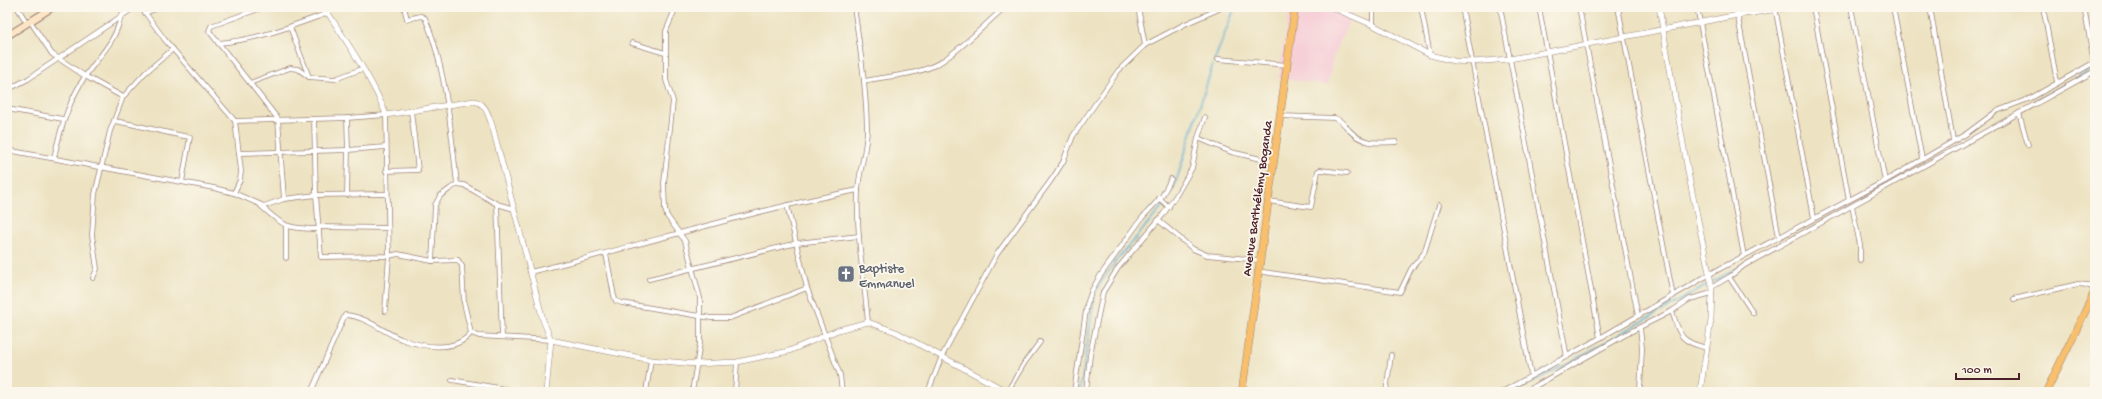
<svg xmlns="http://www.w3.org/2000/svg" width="2102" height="399" font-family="'Gochi Hand',sans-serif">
<rect width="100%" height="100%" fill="#fbf7ec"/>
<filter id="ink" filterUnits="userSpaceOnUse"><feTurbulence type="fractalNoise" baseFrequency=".025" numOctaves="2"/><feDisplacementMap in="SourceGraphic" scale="8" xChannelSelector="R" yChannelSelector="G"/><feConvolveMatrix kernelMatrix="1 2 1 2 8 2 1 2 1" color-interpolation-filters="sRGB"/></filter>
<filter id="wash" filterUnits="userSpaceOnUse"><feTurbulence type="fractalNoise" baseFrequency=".012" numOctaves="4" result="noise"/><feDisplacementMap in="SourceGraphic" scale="16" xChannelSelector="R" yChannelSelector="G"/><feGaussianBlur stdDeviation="0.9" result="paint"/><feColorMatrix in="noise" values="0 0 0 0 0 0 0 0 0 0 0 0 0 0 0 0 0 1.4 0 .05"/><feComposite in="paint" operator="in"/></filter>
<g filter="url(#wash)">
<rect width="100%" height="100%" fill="#ede3c2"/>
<path fill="#f6cfd7" d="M1290,7H1344L1354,13L1339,42L1332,61L1328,85L1278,78Z"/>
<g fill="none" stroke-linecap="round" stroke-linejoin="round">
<g stroke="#55acd2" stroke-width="1.5">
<path d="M2029,105L2095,68"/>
<path d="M1713,282L1737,268"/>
<path d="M1080,392L1095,292L1114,263L1158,212L1175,185L1213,64L1235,7"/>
<path d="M1513,392L1574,360L1709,284"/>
</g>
</g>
</g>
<g filter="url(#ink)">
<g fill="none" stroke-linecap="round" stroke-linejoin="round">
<defs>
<g id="minor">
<path d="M17,7L27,23"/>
<path d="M141,7L165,40L235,121L241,171L240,180L234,193"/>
<path d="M264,7L211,26L209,31L278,119L284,199"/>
<path d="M404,7L407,19L421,16L425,18C446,67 451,131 457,184"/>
<path d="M676,7L666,31V80L673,101L664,183L665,209L667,216L685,241L700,298V343L692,392"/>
<path d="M854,7C860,47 866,87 867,128C867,150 859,170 858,191C856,235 864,279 868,322"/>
<path d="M1138,7L1145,45"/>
<path d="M1421,7L1430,55"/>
<path d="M1462,7L1531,375"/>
<path d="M1500,7L1567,357"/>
<path d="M1539,7L1600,338"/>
<path d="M1579,7L1638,316"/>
<path d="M1618,7L1673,296"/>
<path d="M1697,7L1744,256"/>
<path d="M1736,7L1779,237"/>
<path d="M1775,7L1814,218"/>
<path d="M1813,7L1849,200"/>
<path d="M1851,7L1885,181"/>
<path d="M1893,7L1922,159"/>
<path d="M1930,7L1953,140"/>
<path d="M2043,7L2057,82"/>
<path d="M2084,7L2094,63"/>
<path d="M145,13L161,7"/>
<path d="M30,21L52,54L85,76L123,97L110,131L95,194L92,235L97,269L93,278"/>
<path d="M1373,25V7"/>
<path d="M290,27L309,77"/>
<path d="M218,43C257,40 292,26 328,13"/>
<path d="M632,43L665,53"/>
<path d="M1218,59L1287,65"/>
<path d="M864,81C888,76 918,75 939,63C963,48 984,25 1005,7"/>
<path d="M250,83L290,68L298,69L309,77L335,79L362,69"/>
<path d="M7,90L28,79L135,7"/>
<path d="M123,97L145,73L173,49"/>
<path d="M7,109L63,119"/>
<path d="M2019,113L2028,145"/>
<path d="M1280,116L1335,118C1341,120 1345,125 1349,130C1363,145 1377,143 1396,142"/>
<path d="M347,118L348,150L386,147"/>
<path d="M314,119L316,195L321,257L389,256L398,254L432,261L458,260L462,266L464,303L471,333L479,336L551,340"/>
<path d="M114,121C140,125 164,133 190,137L182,182"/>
<path d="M235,121L347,118L386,115L389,256L385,311"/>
<path d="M1198,138L1231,152L1274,162"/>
<path d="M7,150L214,188L234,193L264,206L284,199L316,195L386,194"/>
<path d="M239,153L348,150L347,195"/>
<path d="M54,158C60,129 69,100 86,75C100,55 117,40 121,15"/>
<path d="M386,171L418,170L411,111"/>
<path d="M1159,198L1169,207"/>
<path d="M1268,201L1311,207L1318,171L1320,170L1347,173"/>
<path d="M497,204L502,337"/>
<path d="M787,205L807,288L840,375L842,392"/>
<path d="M261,206C284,227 288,229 319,229"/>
<path d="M1852,206L1860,245V260"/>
<path d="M1158,220L1193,249L1207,255L1258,260"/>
<path d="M319,227L387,228"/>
<path d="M606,254L614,296L616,301L622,303L711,318H730L807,288"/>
<path d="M286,258V226"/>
<path d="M432,261L435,205L440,196L451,188L457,184L464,185L497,204L514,209"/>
<path d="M1257,271L1400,292L1411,269L1424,253L1439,205"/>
<path d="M530,272C640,246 748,211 858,190"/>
<path d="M1729,277L1745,265L2095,71"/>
<path d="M649,279L797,243L859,236"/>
<path d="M1712,287L1729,277L1753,313"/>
<path d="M2014,299L2078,284L2087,285L2095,289"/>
<path d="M1672,311C1680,336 1680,342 1707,348"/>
<path d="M452,380L522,392"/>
<path d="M311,392L345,315C366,316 383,332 401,339C423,347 455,353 471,333"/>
<path d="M646,392L651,360"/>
<path d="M735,392L737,362"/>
<path d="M928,392L942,356L997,254L1052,179L1063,162L1073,136L1118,71L1145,45L1185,24L1219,9"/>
<path d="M1007,392L1025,362L1040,342"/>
<path d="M1074,392L1087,304L1092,290L1100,276L1142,218L1162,196L1171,179"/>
<path d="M1086,392L1090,355L1103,292L1118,268L1162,216L1177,194L1192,168L1198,138L1205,117"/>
<path d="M1386,392L1391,355"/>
<path d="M1502,392L1600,338L1710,274L1885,181L1966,134L1997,111L2031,98L2095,62"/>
<path d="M1525,392L1630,332L1672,311L1690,299L1712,293"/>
<path d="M1640,392L1642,348L1640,328"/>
</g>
<g id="tertiary">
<path d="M324,7C343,36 375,83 386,115L474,101C486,103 488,115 492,125L543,320L551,340L546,392"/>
<path d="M1331,7L1373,25L1430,55L1454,61L1472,62L1510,59L1738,15L1793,7"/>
<path d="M1659,7L1689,177L1712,287L1711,320L1700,392"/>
<path d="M551,340L651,360L696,364L715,363L737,362L789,351L838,330L868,322L896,332L1008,392"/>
</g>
<path id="secondary" d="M7,36L53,7"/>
<g id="primary">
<path d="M1242,392L1295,7"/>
<path d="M2046,392L2095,291"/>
</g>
</defs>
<use href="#minor" stroke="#9c8176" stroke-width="5.5"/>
<use href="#tertiary" stroke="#9c8176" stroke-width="6"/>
<use href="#secondary" stroke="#9c8176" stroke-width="8"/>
<use href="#primary" stroke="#9c8176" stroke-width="8"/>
<use href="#minor" stroke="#fff" stroke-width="4"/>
<use href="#tertiary" stroke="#fff" stroke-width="5"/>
<use href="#secondary" stroke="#fce5c4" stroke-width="6"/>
<use href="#primary" stroke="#f8bf6c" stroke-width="7"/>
</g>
</g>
<defs>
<symbol id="church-square" viewBox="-11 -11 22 22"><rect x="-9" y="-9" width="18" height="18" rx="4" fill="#6b7280" stroke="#fbf7ec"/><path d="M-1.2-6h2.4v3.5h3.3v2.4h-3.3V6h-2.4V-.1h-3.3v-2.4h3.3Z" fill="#fff"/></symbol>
</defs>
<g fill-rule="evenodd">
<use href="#church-square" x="836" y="264" width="20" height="20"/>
</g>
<g text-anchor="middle" stroke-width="3.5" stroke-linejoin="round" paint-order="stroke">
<g font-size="13" fill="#4a1f2b" stroke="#fbf7ec">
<text transform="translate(1256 198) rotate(-82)" y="5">Avenue Barthélémy Boganda</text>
</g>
<g font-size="13" fill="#5b616d" stroke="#fbf7ec" text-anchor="start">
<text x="859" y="272">Baptiste<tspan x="859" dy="15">Emmanuel</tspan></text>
</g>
</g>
<rect width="2102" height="399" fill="none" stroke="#fbf7ec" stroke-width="24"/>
<path d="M1956 373v6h63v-6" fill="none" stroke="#4a1f2b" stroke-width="2"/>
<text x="1962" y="373" font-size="12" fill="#4a1f2b" stroke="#fbf7ec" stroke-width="3" paint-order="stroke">100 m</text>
</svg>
